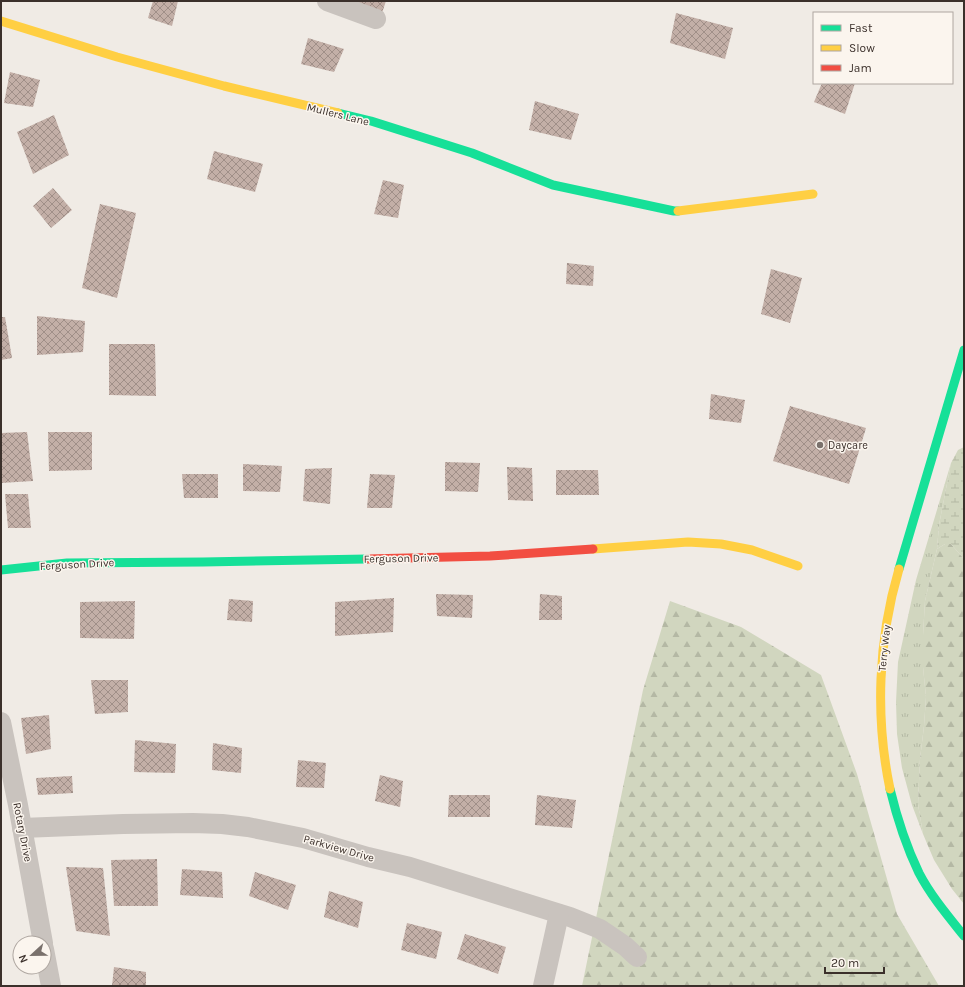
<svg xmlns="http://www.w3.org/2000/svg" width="965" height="987" font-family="Karla,sans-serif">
<defs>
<pattern id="grass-tufts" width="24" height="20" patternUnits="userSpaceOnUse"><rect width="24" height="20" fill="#d1d6bf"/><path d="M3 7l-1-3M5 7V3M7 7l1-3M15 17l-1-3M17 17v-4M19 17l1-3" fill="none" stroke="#b4b8a4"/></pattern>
<pattern id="forest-firs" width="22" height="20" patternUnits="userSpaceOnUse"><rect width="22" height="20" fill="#d1d6bf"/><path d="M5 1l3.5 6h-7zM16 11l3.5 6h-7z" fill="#b4b8a4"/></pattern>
<pattern id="wetland-marsh" width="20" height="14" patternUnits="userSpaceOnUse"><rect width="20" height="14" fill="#d1d6bf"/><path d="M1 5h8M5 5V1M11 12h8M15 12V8" fill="none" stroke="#b4b8a4"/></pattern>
<pattern id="building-cross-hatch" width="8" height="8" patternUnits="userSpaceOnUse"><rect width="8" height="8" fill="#c3afa7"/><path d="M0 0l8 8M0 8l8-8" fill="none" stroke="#a08f88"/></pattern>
</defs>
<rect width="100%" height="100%" fill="#f0ebe5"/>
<path fill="url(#grass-tufts)" d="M951,463L939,525L937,549L925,601L923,635V667L926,697L924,726L920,759L918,804L923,834L912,805L902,768L897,734L896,702L898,662L916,580Z"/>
<g fill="url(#forest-firs)">
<path d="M945,544H951L964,559V904L952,889L934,860L923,834L918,804L920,759L924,726L926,697L923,667V635L925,601L937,549Z"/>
<path d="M670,601L741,627L821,675L857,774L897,914L939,986H582L643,690Z"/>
</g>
<path fill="url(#wetland-marsh)" d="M964,447V559L951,544H945L937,549L939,525L951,463L958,450Z"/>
<g fill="url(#building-cross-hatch)">
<path d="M153,1H178L172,26L148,18Z"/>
<path d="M353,1H386L382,13Z"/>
<path d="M676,13L733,28L725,59L670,43Z"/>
<path d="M308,38L344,49L334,72L301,64Z"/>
<path d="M10,72L40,80L33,107L4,103Z"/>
<path d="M822,83H855L845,114L814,102Z"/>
<path d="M535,101L579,114L571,140L529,130Z"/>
<path d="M54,115L69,155L33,174L17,132Z"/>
<path d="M214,151L263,164L255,192L207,179Z"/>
<path d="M383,180L404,185L398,218L374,214Z"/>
<path d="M53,188L72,210L51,228L33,206Z"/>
<path d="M100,204L136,213L117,298L82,288Z"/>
<path d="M567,263L594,266L593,286L566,284Z"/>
<path d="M771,269L802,278L790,323L761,314Z"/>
<path d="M37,316L85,321L83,352L37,355Z"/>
<path d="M1,317H5L12,358L1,360Z"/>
<path d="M109,344H155L156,396L109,395Z"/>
<path d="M711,394L745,400L741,423L709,419Z"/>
<path d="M790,406L866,428L849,484L773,461Z"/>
<path d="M27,432L33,481L1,483V433Z"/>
<path d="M48,432H92V470L49,471Z"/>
<path d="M445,462L480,463L478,492L445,491Z"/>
<path d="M243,464L282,466L280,492L243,491Z"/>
<path d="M507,467L532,468L533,501L508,500Z"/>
<path d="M332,468L330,504L303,501L305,469Z"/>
<path d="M556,470H598L599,495H556Z"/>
<path d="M182,474H218V498H184Z"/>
<path d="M370,474L395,475L392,508H367Z"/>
<path d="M5,494H28L31,528H8Z"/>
<path d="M436,594L473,595L472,618L437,616Z"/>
<path d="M540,594L562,596V620H539Z"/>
<path d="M394,598L393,632L335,636V602Z"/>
<path d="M229,599L253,601L252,622L227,620Z"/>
<path d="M135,601L134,639L80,638V602Z"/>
<path d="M91,680H128V712L95,714Z"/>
<path d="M49,715L51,749L26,754L21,718Z"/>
<path d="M135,740L176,744L175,773L134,772Z"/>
<path d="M213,743L242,748L241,773L212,770Z"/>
<path d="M298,760L326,763L324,788L296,787Z"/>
<path d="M380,775L403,781L400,807L375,801Z"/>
<path d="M72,776L73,793L38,795L36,778Z"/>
<path d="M449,795H490V817H448Z"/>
<path d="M537,795L576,800L572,828L535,825Z"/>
<path d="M157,859L158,906H114L111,860Z"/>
<path d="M66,867L103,868L110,936L76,931Z"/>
<path d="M182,869L222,872L223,898L180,895Z"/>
<path d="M255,872L296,885L288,910L249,896Z"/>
<path d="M329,891L363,902L358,928L324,917Z"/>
<path d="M407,923L442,932L436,959L401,950Z"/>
<path d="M465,934L506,947L498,974L457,959Z"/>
<path d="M114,967L146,972V986H112Z"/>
</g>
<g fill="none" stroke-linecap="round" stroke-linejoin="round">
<g stroke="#c9c3be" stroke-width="20">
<path d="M327,1L376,19"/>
<path d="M1,722L18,805L43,943"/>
<path d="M22,828L123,824L193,823L222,824L248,827L303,838L368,857L410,867L570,917L600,929L625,946L637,957"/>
<path d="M44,949L51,986"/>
<path d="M543,986L559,914"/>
</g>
<g stroke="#16e098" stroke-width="9">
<path d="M338,113L371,121L472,153L553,185L674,211H678"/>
<path d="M899,569L964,350"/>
<path d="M1,570L67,563L203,562L367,559"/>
<path d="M890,789C897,818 906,846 919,873C931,896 948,916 964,936"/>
</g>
<g stroke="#ffcf43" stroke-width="9">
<path d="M1,21L117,57L224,86L338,113"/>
<path d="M678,211L813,194"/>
<path d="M593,549L688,542L721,544L752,550L798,566"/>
<path d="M890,789C875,717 878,640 899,569"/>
</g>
<path stroke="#f24e42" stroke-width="9" d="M367,559L490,556L593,549"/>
</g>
<circle fill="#7a716c" stroke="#fbf5ee" stroke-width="1.5" cx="820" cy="445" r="4"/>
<g text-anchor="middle" stroke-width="3" stroke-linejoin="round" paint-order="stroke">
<g font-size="11" fill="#3b302b" stroke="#fbf5ee">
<text transform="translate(338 114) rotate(14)" y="4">Mullers Lane</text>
<text transform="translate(401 558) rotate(-1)" y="4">Ferguson Drive</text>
<text transform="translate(77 564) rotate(-3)" y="4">Ferguson Drive</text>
<text transform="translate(884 648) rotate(-84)" y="4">Terry Way</text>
<text transform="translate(23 832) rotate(79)" y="4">Rotary Drive</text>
<text transform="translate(339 848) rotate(16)" y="4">Parkview Drive</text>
</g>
<g font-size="11" fill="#3b302b" stroke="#fbf5ee" text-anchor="start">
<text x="828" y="449">Daycare</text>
</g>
</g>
<rect width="965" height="987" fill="none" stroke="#3b302b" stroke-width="4"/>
<rect x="813" y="12" width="140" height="72" fill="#fbf5ee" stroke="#aea6a0"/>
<rect x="821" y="25" width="20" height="6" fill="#16e098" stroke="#aea6a0"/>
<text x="849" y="32" font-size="12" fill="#3b302b">Fast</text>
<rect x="821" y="45" width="20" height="6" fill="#ffcf43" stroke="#aea6a0"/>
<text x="849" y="52" font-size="12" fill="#3b302b">Slow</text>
<rect x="821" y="65" width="20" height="6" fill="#f24e42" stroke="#aea6a0"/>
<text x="849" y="72" font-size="12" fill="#3b302b">Jam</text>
<g transform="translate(32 955) rotate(248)"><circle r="19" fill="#fbf5ee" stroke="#aea6a0"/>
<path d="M0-3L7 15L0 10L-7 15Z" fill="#7a716c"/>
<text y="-6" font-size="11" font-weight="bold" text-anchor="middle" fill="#3b302b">N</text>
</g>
<path d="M825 967v6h59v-6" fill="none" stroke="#3b302b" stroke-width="2"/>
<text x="831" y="967" font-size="12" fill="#3b302b" stroke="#fbf5ee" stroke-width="3" paint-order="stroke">20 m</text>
</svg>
